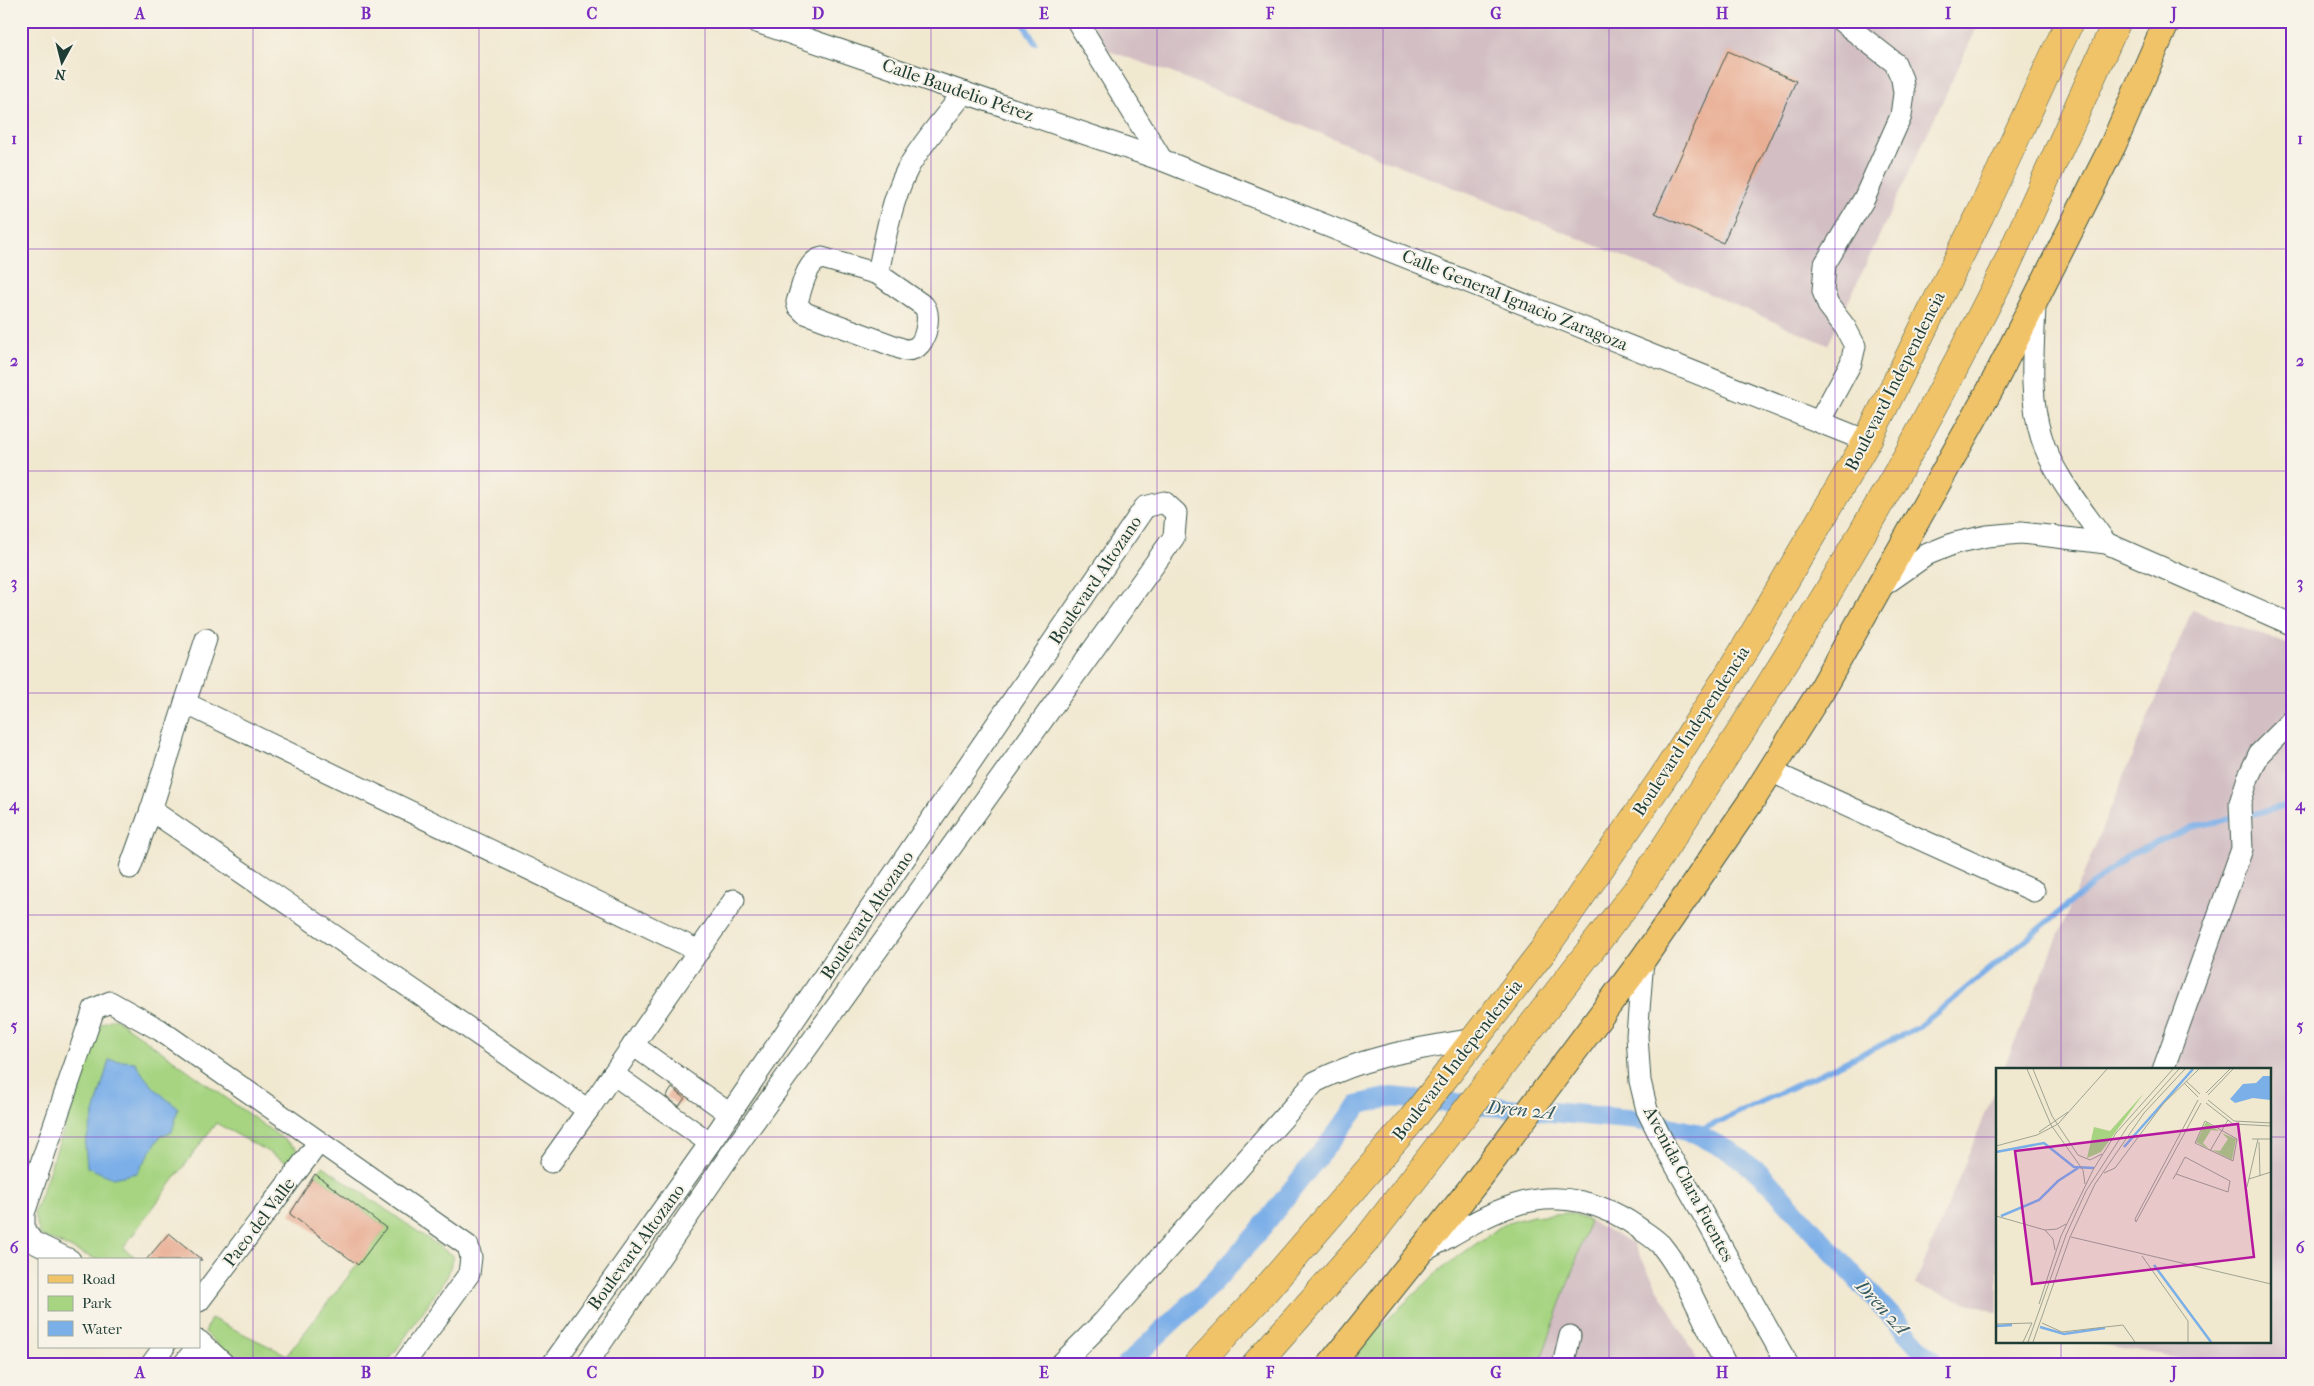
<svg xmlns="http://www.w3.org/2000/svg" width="2314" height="1386" font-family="'IM FELL French Canon',serif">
<rect width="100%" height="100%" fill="#f7f3e8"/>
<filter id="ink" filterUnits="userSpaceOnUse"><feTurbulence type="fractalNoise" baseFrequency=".02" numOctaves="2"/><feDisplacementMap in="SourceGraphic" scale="10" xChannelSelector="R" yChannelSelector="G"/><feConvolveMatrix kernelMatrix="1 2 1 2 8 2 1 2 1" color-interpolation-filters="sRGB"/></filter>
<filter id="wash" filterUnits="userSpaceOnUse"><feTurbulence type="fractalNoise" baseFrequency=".0096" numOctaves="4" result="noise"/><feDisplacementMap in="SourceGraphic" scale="20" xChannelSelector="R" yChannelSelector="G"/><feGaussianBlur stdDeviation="1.12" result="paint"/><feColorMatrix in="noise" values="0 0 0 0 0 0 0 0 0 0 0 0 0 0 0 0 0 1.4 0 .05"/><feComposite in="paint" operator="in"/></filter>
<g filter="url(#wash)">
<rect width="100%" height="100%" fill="#f1e8d0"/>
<g fill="#d2bec3">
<path d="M1090,21H1980L1828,345L1610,251L1172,73L1106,50Z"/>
<path d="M2192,610L2293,646V1365H2224L2085,1342H2270V1070H2003Z"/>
<path d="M1998,1083V1313L1915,1285Z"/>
<path d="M1590,1221L1633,1243L1700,1365H1539Z"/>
</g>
<g fill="#a6d481" stroke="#62885a">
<path d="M115,1018L297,1149L290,1164L216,1123L123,1248L139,1260H98L40,1235L34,1214L101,1024Z"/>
<path d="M323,1166L453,1256L448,1275L386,1365H238L205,1332L211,1318L287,1355L386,1228L315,1174Z"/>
<path d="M1567,1213L1590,1221L1539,1365H1344L1375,1331L1442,1268L1504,1224L1533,1216Z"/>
</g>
<path fill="#7bafe8" stroke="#4d768e" d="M109,1060L135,1062C146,1082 160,1094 178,1108L172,1132L161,1135L137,1173L113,1178L87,1167L85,1145Z"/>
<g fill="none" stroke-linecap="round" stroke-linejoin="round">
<g stroke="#7bafe8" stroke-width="5.5">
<path d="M1022,21L1035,43"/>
<path d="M1695,1133L1919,1027L2130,854L2193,827L2293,805"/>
</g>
<path stroke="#7bafe8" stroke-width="20" d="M1126,1365L1214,1282L1255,1236L1360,1104L1391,1097L1637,1120L1695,1133L1731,1152L1762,1175L1936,1365"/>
</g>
<g id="blocks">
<g fill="#e9af95">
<path d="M1728,51L1796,81L1723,243L1655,213Z"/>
<path d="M672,1088L685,1098L679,1106L666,1097Z"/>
<path d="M315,1174L386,1228L358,1265L290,1214Z"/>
<path d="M169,1233L202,1260H146Z"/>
</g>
</g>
</g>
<g filter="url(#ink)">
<use href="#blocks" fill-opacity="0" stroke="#3e574b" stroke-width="1"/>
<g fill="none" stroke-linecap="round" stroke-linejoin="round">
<defs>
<g id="minor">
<path d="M754,21L1162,160L1867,441"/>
<path d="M1077,21L1162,160"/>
<path d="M878,274L924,306C931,314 926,337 920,344C916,349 910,350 905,350L805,313L798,306L797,302C802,288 806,261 822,258L878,274C885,238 891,202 907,170C919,146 948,114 964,92"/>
<path d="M2035,303C2034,346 2028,394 2041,436C2051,472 2084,512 2106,543"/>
<path d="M1819,422L1851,363L1855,346L1845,327L1828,305L1823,291L1825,264L1864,199L1901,116L1904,93L1902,79L1895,63L1841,21"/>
<path d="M1881,587L1928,554L1955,543L1987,536L2021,533L2049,536L2106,543L2293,625"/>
<path d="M185,703L206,639"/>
<path d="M1770,771L2034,891"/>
<path d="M130,868L151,810"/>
<path d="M699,951L185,703L151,810L588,1110L734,900"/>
<path d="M1643,959L1637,1036L1640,1081L1647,1110L1668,1152L1788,1365"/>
<path d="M633,1045L730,1114"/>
<path d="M2163,1070L2242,849L2240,803L2248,778L2259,754L2293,720"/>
<path d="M613,1074L710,1143"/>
<path d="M551,1162L588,1110"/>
<path d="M1424,1251C1453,1235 1483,1215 1515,1205C1560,1190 1606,1203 1643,1231C1649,1235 1656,1240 1661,1245C1687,1277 1706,1327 1726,1365"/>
<path d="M70,1260L33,1242L24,1230V1213L94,1009L110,1002L160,1030L468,1246L471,1257L469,1274L403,1365"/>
<path d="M199,1301L319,1142"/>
<path d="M199,1341L225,1365"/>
<path d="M151,1365L164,1347"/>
<path d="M183,1365L197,1347"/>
<path d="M552,1365L710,1143L1145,507L1164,502L1176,513L1174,537L730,1155L586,1365"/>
<path d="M1060,1365L1103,1322L1315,1082C1368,1055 1417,1049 1474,1039"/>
<path d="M1563,1365L1570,1336"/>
</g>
<path id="major" d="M1330,1365L1480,1177L1643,959L1754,797L1822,689L1990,390L2113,145L2167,21"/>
<g id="highway">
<path d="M1197,1365L1256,1301L1410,1122L1542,952L1662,779L1743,652L1867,441L1980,215L2070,21"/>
<path d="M1255,1365L1368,1238L1640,886L1740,733L1825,597L1906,458L1958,361L2003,273L2117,21"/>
</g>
</defs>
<use href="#minor" stroke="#3e574b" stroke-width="23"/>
<use href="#major" stroke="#3e574b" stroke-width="28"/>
<use href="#highway" stroke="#3e574b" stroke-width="29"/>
<use href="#minor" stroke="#fff" stroke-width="21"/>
<use href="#major" stroke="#f1c369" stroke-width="26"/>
<use href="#highway" stroke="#f1c369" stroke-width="28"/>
</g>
</g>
<path fill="none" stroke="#7b2cbf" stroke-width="1" stroke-opacity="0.55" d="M253,21V1365M479,21V1365M705,21V1365M931,21V1365M1157,21V1365M1383,21V1365M1609,21V1365M1835,21V1365M2061,21V1070M21,249H2293M21,471H2293M21,693H2293M21,915H2293M21,1137H1998M2270,1137H2293M2061,1342V1365"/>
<g text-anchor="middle" stroke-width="4" stroke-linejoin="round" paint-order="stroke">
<g font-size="18" fill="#1f3d34" stroke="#f7f3e8">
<text transform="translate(958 90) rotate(19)" y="6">Calle Baudelio Pérez</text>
<text transform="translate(1515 300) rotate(22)" y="6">Calle General Ignacio Zaragoza</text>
<text transform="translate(1895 381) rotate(-63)" y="6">Boulevard Independencia</text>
<text transform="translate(1095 580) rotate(-56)" y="6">Boulevard Altozano</text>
<text transform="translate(1691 731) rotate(-57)" y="6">Boulevard Independencia</text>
<text transform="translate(867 915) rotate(-56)" y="6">Boulevard Altozano</text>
<text transform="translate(1457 1060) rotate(-52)" y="6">Boulevard Independencia</text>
<text transform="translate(1689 1184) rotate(62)" y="6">Avenida Clara Fuentes</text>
<text transform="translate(259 1222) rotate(-53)" y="6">Paeo del Valle</text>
<text transform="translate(636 1247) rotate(-54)" y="6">Boulevard Altozano</text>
</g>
<g font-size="19" font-style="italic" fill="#365a61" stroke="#f7f3e8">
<text transform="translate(1521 1109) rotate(5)" y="7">Dren 2A</text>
<text transform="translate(1883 1307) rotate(47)" y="7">Dren 2A</text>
</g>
</g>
<g transform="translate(1996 1068)">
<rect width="275" height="275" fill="#f1e8d0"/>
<path d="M148,25L105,84L91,90L98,59L114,63ZM210,54L223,63L215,62L207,75L213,81L200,74ZM226,65L240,71L236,92L216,82L224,83L232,71Z" fill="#a6d481"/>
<path d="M267,8H275L274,32L257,30L239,35L234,31L247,16L260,15Z" fill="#7bafe8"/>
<path fill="none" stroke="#7bafe8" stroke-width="2.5" d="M128,79L197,1M0,84L48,75L78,99L98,100M5,148L43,132L62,113L82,100M158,197L215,274M0,258L16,257M44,259L68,266L109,260"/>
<path fill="none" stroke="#9da492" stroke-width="1" d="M31,1L55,57L87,102L89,116M37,1L56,48L82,87L94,92L106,86M190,13L204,26M188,15L202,29M210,25L234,1M212,27L237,1M202,32L139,151L140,154L205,35M212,32L238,53L275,55M210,35L237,56L275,58M209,53L241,71L237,93L199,75ZM43,64L72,44M256,71H275M263,74L264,108M0,78L41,67L62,56L111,1M214,83L232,52M108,105L119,100L167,36L203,1M177,111L180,106L189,89L234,113L232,124L180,106M253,111L275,104M251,119L262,71M0,148L49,162L61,161L70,156M49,162L57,171L59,182M75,169L275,216M146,188L192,253V274M43,236L65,168L97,102L120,65L177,1M46,255L66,264L127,257L139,274M0,256L36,255M27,274L36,255M32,274L70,167L90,123L132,58L183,1M37,274L74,169L99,116L148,45L189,1"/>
<path fill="#b5179e" fill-opacity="0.15" stroke="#b5179e" stroke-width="2.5" d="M242,56L258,189L36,216L19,83Z"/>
<rect width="275" height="275" fill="none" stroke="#1f3d34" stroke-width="2.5"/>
</g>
<rect width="2314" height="1386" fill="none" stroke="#f7f3e8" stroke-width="55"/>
<rect x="38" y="1258" width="162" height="90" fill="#f7f3e8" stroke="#a1aaa0"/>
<rect x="48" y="1275" width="25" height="8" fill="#f1c369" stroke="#a1aaa0"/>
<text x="82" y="1284" font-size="15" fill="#1f3d34">Road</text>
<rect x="48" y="1296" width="25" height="15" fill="#a6d481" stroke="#a1aaa0"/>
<text x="82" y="1308" font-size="15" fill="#1f3d34">Park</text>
<rect x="48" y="1321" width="25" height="15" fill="#7bafe8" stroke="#a1aaa0"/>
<text x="82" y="1334" font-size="15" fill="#1f3d34">Water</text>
<g transform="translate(62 62) rotate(187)" stroke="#f7f3e8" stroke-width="4" paint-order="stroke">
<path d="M0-4L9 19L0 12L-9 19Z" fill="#1f3d34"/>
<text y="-8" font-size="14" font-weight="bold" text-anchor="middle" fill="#1f3d34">N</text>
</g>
<rect x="28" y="28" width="2258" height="1330" fill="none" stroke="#7b2cbf" stroke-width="2"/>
<g font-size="16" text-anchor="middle" font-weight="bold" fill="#7b2cbf">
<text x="140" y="19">A</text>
<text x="366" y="19">B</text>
<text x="592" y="19">C</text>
<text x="818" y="19">D</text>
<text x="1044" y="19">E</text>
<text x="1270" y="19">F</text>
<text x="1496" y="19">G</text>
<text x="1722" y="19">H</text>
<text x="1948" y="19">I</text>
<text x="2174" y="19">J</text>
<text x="14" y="144">1</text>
<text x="2300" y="144">1</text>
<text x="14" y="366">2</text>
<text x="2300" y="366">2</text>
<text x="14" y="588">3</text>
<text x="2300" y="588">3</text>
<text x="14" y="810">4</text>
<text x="2300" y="810">4</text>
<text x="14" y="1031">5</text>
<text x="2300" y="1031">5</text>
<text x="14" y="1253">6</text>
<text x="2300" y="1253">6</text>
<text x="140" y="1378">A</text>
<text x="366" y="1378">B</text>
<text x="592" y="1378">C</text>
<text x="818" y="1378">D</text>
<text x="1044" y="1378">E</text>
<text x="1270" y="1378">F</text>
<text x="1496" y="1378">G</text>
<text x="1722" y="1378">H</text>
<text x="1948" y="1378">I</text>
<text x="2174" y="1378">J</text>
</g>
</svg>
